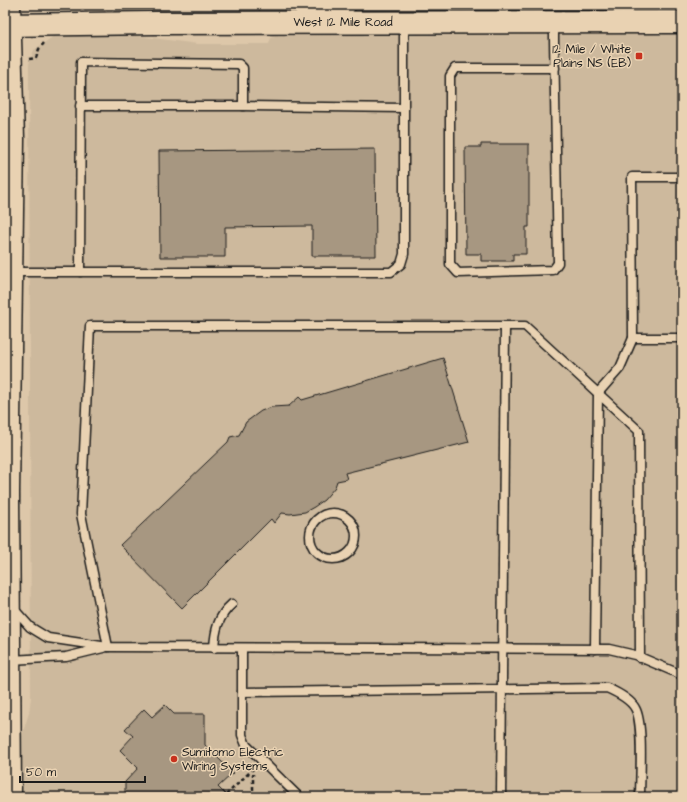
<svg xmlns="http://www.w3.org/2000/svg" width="687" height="802" font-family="'Architects Daughter',sans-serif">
<rect width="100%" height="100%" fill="#ddc7a9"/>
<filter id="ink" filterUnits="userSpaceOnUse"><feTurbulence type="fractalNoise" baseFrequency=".025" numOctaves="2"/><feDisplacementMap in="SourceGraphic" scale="8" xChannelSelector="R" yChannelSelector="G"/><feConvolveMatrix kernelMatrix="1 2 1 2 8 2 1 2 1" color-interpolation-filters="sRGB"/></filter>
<g filter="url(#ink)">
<path fill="#cdb99d" d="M123,34L198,44H269L271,38L281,36L441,34L682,35V797H19L18,748L29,713L31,697L29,64L34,50L54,36Z"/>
<g fill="#a79781" stroke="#1c1c1c">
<path d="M481,144H529V227H526V254H513V261H481V254H466L465,147H481Z"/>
<path d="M375,149L376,256H312V226L225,227V257H160L159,151Z"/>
<path d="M443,358L469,442L345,473L347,479L337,481L335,487L324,500L314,507L305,512L290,514L282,513L274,523L271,519L182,608L120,545L228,442L230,437L239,435L246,422L261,411L272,407L289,406L299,397L302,400Z"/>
<path d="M165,705L174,714H205V745L233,773L218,787L228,797H125V782L138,768L120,750L133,736L125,729L144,709L152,717Z"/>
</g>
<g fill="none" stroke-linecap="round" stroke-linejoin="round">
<defs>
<g id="lane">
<path d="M554,23V39L558,263L553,270L458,273L450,264V76L455,68H555"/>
<path d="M80,106H243"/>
<path d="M12,272H391L401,264L404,254V24"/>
<path d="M80,272L81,62L239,64L243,68V106L404,108"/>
<path d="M633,338L632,177H682"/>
<circle cx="333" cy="536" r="23"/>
<path d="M12,607L30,627L48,638L108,647L609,649L635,655L682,675"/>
<path d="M108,647L81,514L90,326H525L639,431L640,658"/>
<path d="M214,648C215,631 218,616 232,604"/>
<path d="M242,648V735L246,745L299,797"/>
<path d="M595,649L598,393L620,368L633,338H682"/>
<path d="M10,660L66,657L103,648"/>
<path d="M242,692L607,688C616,692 630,699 635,708C644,723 640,778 640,797"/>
<path d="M501,797L505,326"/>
</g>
<g id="secondary">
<path d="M9,5L13,139L8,493L10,797"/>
<path d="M308,10L332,9L344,5"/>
<path d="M5,25L155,23L682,22"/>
</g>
</defs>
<use href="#lane" stroke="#1c1c1c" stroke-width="11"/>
<use href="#secondary" stroke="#1c1c1c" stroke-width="25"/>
<g stroke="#1c1c1c" stroke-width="2.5" stroke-dasharray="4 3" stroke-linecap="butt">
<path d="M29,59L36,58L39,49L44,43"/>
<path d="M226,795L253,769"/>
<path d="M253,797V774"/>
</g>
<use href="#lane" stroke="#e9d2b2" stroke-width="8"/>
<use href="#secondary" stroke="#e9d2b2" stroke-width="22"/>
</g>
</g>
<g fill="#c8321e" stroke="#e9d2b2" stroke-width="1.5">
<rect x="635" y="52" width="8" height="8" rx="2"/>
<circle cx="174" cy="759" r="4"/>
</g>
<g text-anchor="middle" stroke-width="3" stroke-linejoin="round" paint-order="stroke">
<g font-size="12" fill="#1c1c1c" stroke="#e9d2b2">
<text x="343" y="26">West 12 Mile Road</text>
</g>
<g font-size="12" fill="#1c1c1c" stroke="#e9d2b2" text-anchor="end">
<text x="631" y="53">12 Mile / White<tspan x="631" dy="14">Plains NS (EB)</tspan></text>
<text x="182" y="756" text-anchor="start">Sumitomo Electric<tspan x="182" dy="14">Wiring Systems</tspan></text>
</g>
</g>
<rect width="687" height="802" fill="none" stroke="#e9d2b2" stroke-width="20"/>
<rect x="10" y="10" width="667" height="782" fill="none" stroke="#1c1c1c" stroke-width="1.5" filter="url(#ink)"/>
<path d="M20 776v6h125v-6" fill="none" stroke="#1c1c1c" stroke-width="2"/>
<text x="26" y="776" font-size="12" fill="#1c1c1c" stroke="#e9d2b2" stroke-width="3" paint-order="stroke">50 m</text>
</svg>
